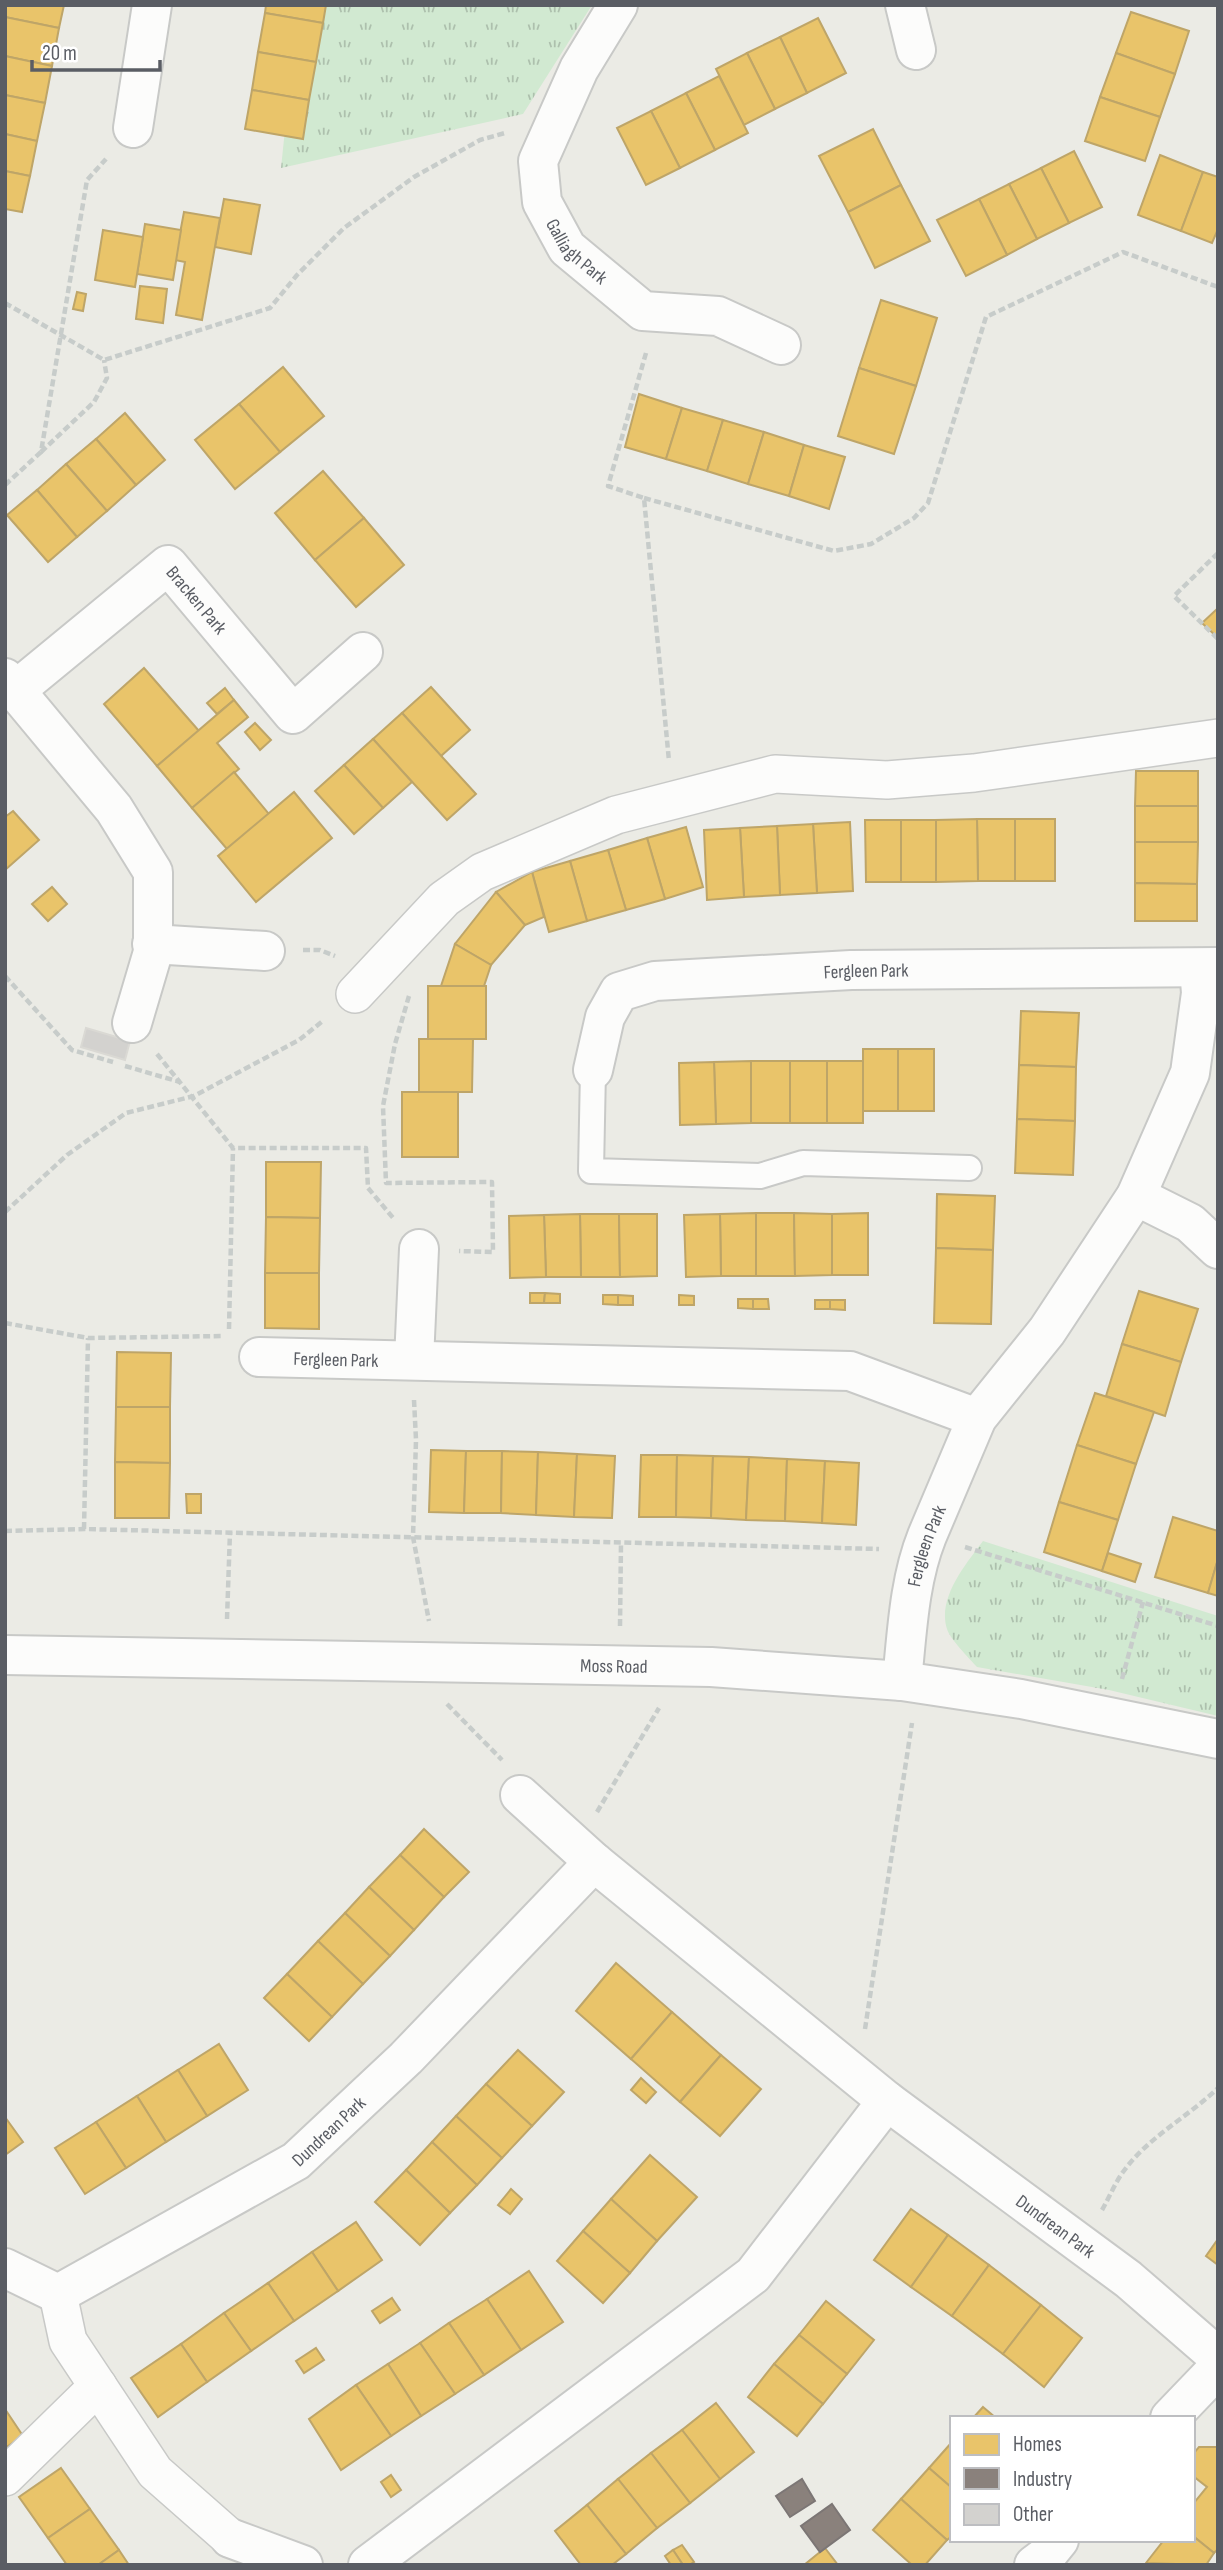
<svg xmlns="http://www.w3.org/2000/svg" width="1223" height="2570" font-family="'Sofia Sans Condensed',sans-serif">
<defs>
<pattern id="grass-tufts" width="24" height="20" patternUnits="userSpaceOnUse" patternTransform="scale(1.75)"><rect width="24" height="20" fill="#d1e9d1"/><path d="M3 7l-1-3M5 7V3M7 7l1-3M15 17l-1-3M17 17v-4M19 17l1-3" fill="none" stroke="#adc0ad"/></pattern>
</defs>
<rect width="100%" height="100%" fill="#ebebe5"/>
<g fill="url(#grass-tufts)">
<path d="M298,5H592L523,114L281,168Z"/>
<path d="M983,1541L1218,1616V1716L1109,1690L977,1667C969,1658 950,1639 947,1629C937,1598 966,1564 983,1541Z"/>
</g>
<g fill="#e9c46a" stroke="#bea568" stroke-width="2">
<path d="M5,5H64L59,28L5,17Z"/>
<path d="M266,5H326L323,23L265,13Z"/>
<path d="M1131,12L1189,31L1175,74L1116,53Z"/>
<path d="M265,13L323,23L316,62L258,52Z"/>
<path d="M5,17L59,28L52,66L5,56Z"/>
<path d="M818,18L846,73L807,93L780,37Z"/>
<path d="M780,37L807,93L775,109L747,53Z"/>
<path d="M258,52L316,62L309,100L252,90Z"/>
<path d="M747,53L775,109L744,125L716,69Z"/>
<path d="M1116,53L1175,74L1160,117L1100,97Z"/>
<path d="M5,56L52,66L45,103L5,95Z"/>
<path d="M719,76L748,133L715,150L686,93Z"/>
<path d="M252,90L309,100L303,139L245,129Z"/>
<path d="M686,93L715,150L680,168L651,111Z"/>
<path d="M5,95L45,103L37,141L5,134Z"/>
<path d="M1100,97L1160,117L1145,161L1085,141Z"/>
<path d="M651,111L680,168L646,185L617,128Z"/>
<path d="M873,129L901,185L848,212L819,156Z"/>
<path d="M5,134L37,141L30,176L5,171Z"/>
<path d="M1074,151L1102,207L1069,223L1041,168Z"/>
<path d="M1160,155L1203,172L1181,231L1138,215Z"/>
<path d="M1041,168L1069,223L1037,239L1009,184Z"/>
<path d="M5,171L30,176L22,212L5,209Z"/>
<path d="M1203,172L1218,177V229L1212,243L1181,231Z"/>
<path d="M1009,184L1037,239L1007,255L979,199Z"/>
<path d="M901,185L930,241L875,268L848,212Z"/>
<path d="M224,199L260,205L251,254L215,247Z"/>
<path d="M979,199L1007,255L966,276L937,220Z"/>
<path d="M184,212L220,218L202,320L176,315L185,262L175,260Z"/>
<path d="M145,224L181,230L173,280L137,274Z"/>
<path d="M103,230L143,237L135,287L95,280Z"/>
<path d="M140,286L167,289L163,323L136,319Z"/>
<path d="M77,292L86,294L83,311L73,309Z"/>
<path d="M881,300L937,318L916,386L859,368Z"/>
<path d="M283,367L324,416L280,452L239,404Z"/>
<path d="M859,368L916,386L894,454L838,436Z"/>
<path d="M639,394L682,408L666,459L625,447Z"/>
<path d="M239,404L280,452L235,489L195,440Z"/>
<path d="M682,408L723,420L707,471L666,459Z"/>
<path d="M125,413L165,460L136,485L96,439Z"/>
<path d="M723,420L764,432L748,484L707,471Z"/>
<path d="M764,432L804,445L789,496L748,484Z"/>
<path d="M96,439L136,485L107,511L66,464Z"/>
<path d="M804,445L845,457L829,509L789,496Z"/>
<path d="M66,464L107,511L77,537L37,490Z"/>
<path d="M323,471L364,518L315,560L275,513Z"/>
<path d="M37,490L77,537L48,562L7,515Z"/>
<path d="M364,518L404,565L356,607L315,560Z"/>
<path d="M1218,608V638L1202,623Z"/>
<path d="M144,668L199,731L157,766L104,704Z"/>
<path d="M431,687L470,730L441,756L402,713Z"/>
<path d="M225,688L234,700L217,714L207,703Z"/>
<path d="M234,700L248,717L217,743L239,769L192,808L157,766Z"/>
<path d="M402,713L476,794L447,820L373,739Z"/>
<path d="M255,723L271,740L260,750L245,732Z"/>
<path d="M373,739L412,782L383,808L344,765Z"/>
<path d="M344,765L383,808L354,834L315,791Z"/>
<path d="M1136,771H1198V806H1135Z"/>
<path d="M234,772L269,814L227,849L192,808Z"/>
<path d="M294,792L332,838L256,902L218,856Z"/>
<rect x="1135" y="806" width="63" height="36"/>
<path d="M13,811L39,840L5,870V817Z"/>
<path d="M977,819H1015V881H978Z"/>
<path d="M977,819L978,881L936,882V820Z"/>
<rect x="1015" y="819" width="40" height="62"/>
<path d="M865,820H901V882H866Z"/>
<rect x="901" y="820" width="35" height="62"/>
<path d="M850,822L853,891L817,893L813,824Z"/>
<path d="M813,824L817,893L780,895L777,826Z"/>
<path d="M777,826L780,895L744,897L740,828Z"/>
<path d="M686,827L703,887L665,899L647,838Z"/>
<path d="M740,828L744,897L707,900L704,830Z"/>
<path d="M647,838L665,899L626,910L608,850Z"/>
<path d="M1135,842H1198L1197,884L1135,883Z"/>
<path d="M608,850L626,910L587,921L570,861Z"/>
<path d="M570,861L587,921L549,932L532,872Z"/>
<path d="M532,872L544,917L525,925L496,892Z"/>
<path d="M1135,883L1197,884V921H1135Z"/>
<path d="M52,887L67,904L48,921L32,904Z"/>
<path d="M496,892L525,925L491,965L455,944Z"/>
<path d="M455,944L491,965L484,986H441Z"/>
<rect x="428" y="986" width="58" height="53"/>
<path d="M1021,1011L1079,1013L1076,1067L1019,1065Z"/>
<path d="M419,1039H473L472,1092H419Z"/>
<rect x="863" y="1049" width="35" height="62"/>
<rect x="898" y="1049" width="36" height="62"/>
<rect x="751" y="1061" width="39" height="62"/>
<path d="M751,1061V1123L716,1124L714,1062Z"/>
<rect x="790" y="1061" width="37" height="62"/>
<rect x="827" y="1061" width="36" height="62"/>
<path d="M714,1062L716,1124L680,1125L679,1063Z"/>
<path d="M1019,1065L1076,1067L1075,1121L1017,1119Z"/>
<rect x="402" y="1092" width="56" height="65"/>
<path d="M1017,1119L1075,1121L1073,1175L1015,1173Z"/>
<path d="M266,1162H321L320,1218L266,1217Z"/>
<path d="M937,1194L995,1196L993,1250L936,1248Z"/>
<path d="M756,1213H794L795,1276H756Z"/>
<path d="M756,1213V1276H721L720,1214Z"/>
<path d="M794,1213L832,1214V1275L795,1276Z"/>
<path d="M868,1213V1275H832V1214Z"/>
<path d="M580,1214H619L620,1277H581Z"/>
<path d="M580,1214L581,1277H546L544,1215Z"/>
<path d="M619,1214H657V1276L620,1277Z"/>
<path d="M720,1214L721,1276L686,1277L684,1215Z"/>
<path d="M544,1215L546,1277L510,1278L509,1216Z"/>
<path d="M266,1217L320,1218L319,1273H265Z"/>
<path d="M936,1248L993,1250L991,1324L934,1323Z"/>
<path d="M265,1273H319V1329L265,1328Z"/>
<path d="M1139,1291L1198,1309L1181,1362L1122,1344Z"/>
<path d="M530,1293H545L544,1303H530Z"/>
<path d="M545,1293L560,1294V1303H544Z"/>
<path d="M603,1295H618V1305L603,1304Z"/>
<path d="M618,1295L633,1296V1305H618Z"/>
<path d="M679,1295L694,1296V1305H679Z"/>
<path d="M738,1299H753V1309L738,1308Z"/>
<path d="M753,1299H768L769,1309H753Z"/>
<rect x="815" y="1300" width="15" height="9"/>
<path d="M830,1300H845V1310L830,1309Z"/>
<path d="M1122,1344L1181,1362L1165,1416L1106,1396Z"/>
<path d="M117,1352L171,1353L170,1407H116Z"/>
<path d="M1095,1393L1154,1412L1136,1464L1077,1445Z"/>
<path d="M116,1407H170V1463L115,1462Z"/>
<path d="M1077,1445L1136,1464L1118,1520L1059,1502Z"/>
<path d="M431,1450L466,1451L464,1513L429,1512Z"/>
<path d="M466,1451H502L501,1513H464Z"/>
<path d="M502,1451L538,1452L536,1515L501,1513Z"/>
<path d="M538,1452L577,1454L574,1517L536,1515Z"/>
<path d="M577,1454L615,1456L612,1518L574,1517Z"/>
<path d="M641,1455H677L676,1517H639Z"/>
<path d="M677,1455L713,1456L711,1518L676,1517Z"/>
<path d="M713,1456L749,1457L746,1520L711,1518Z"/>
<path d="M749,1457L787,1459L785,1521L746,1520Z"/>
<path d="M787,1459L825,1461L822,1523L785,1521Z"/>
<path d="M825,1461L859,1463L856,1525L822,1523Z"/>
<path d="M115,1462L170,1463L169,1518H115Z"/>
<path d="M186,1494H201V1513H187Z"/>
<path d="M1059,1502L1118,1520L1102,1571L1044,1552Z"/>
<path d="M1173,1517L1218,1531V1559L1208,1593L1155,1577Z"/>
<path d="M1108,1553L1141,1564L1135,1582L1102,1571Z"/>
<path d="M1218,1559V1596L1208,1593Z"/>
<path d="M424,1829L469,1872L444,1897L400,1855Z"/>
<path d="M400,1855L444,1897L414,1930L369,1887Z"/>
<path d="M369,1887L414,1930L390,1956L345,1913Z"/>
<path d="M345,1913L390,1956L363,1984L318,1941Z"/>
<path d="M318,1941L363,1984L332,2017L287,1974Z"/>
<path d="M616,1963L672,2012L631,2059L576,2011Z"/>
<path d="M287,1974L332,2017L309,2041L264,1998Z"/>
<path d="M672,2012L721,2055L680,2102L631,2059Z"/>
<path d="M219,2044L248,2090L207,2116L178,2070Z"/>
<path d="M518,2050L564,2092L532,2126L486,2084Z"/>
<path d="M721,2055L761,2089L720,2136L680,2102Z"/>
<path d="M178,2070L207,2116L166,2142L137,2096Z"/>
<path d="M641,2078L656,2092L646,2103L631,2090Z"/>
<path d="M486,2084L532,2126L502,2158L456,2116Z"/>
<path d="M137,2096L166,2142L126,2168L96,2122Z"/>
<path d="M456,2116L502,2158L477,2185L432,2142Z"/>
<path d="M5,2117L23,2142L5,2155Z"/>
<path d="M96,2122L126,2168L85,2194L55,2148Z"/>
<path d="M432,2142L477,2185L450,2213L406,2170Z"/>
<path d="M650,2155L697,2197L657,2241L611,2199Z"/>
<path d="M406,2170L450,2213L420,2245L375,2202Z"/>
<path d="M511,2189L522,2199L510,2214L498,2205Z"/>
<path d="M611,2199L657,2241L630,2273L583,2231Z"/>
<path d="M911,2209L948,2235L911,2287L874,2260Z"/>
<path d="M356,2222L382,2260L338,2291L312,2252Z"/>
<path d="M583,2231L630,2273L603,2303L557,2261Z"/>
<path d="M948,2235L989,2265L952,2316L911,2287Z"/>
<path d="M1218,2239V2265L1206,2256Z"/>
<path d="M312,2252L338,2291L294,2321L268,2283Z"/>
<path d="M989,2265L1041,2305L1003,2354L952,2316Z"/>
<path d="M529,2271L563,2322L521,2350L487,2299Z"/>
<path d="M268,2283L294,2321L251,2351L224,2313Z"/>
<path d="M392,2298L400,2310L380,2323L372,2311Z"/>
<path d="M487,2299L521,2350L484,2375L449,2323Z"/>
<path d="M826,2301L874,2340L847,2374L799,2335Z"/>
<path d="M1041,2305L1082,2338L1044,2387L1003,2354Z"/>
<path d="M224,2313L251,2351L207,2382L181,2344Z"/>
<path d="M449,2323L484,2375L455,2394L420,2343Z"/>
<path d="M799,2335L847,2374L823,2404L774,2364Z"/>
<path d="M420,2343L455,2394L421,2416L388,2364Z"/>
<path d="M181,2344L207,2382L158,2417L131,2378Z"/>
<path d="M316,2348L324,2360L304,2373L296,2361Z"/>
<path d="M388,2364L421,2416L391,2436L356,2385Z"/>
<path d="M774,2364L823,2404L797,2436L748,2397Z"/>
<path d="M356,2385L391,2436L341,2470L309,2419Z"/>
<path d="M716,2403L754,2452L720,2479L682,2430Z"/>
<path d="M983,2407L996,2418H973Z"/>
<path d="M5,2409L23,2436L5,2448Z"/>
<path d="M682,2430L720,2479L690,2503L651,2453Z"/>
<path d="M952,2442V2488L929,2468Z"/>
<path d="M1199,2447H1218V2549L1214,2553L1193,2536V2504L1207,2487L1193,2476V2454Z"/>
<path d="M651,2453L690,2503L657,2528L618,2479Z"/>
<path d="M61,2468L90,2509L48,2538L19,2497Z"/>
<path d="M929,2468L952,2488V2536L947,2540L901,2499Z"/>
<path d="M391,2475L401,2490L391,2497L381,2482Z"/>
<path d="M618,2479L657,2528L626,2554L587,2505Z"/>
<path d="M901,2499L947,2540L925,2565H912L873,2530Z"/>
<path d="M587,2505L626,2554L612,2565H581L555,2531Z"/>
<path d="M90,2509L119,2550L98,2565H67L48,2538Z"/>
<path d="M1193,2536L1214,2553L1206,2565L1146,2563L1164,2540H1193Z"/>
<path d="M682,2545L694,2562L689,2565H683L673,2550Z"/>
<path d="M825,2548L838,2565H804L820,2552Z"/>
<path d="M119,2550L129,2565H98Z"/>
<path d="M673,2550L683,2565H671L665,2556Z"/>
</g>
<g fill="#8a817c" stroke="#7c7675" stroke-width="2">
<path d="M802,2479L815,2501L790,2517L776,2496Z"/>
<path d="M832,2504L850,2530L820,2552L801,2526Z"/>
</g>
<path fill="#d3d2cf" stroke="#dad9d4" stroke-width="2" d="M86,1028L130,1041L125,1060L81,1047Z"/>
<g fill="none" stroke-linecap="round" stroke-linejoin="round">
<defs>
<path id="service" d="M593,1070L591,1171L760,1176L803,1163L969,1168"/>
<g id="pedestrian">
<path d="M355,994L444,899L482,872L616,815L775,774L887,780L974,773L1218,738"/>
<path d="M58,2294L68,2341L155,2472L230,2538"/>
<path d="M5,2477L98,2386"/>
</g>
<g id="minor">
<path id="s1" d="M618,5L579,69L538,161L542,202L567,248L643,311L718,316L781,345"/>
<path d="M905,5L916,50"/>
<path d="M133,128L152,5"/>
<path d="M5,678L114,809L153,872V952L132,1023"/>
<path id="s2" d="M16,690L168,565L293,714L363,652"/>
<path d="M152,944L265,951"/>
<path id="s3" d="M593,1070L605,1017L619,992L655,981L851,970L1218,967"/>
<path d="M1136,1196L1190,1223L1218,1249"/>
<path id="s4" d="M259,1357L850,1371L977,1418"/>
<path d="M414,1360L419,1249"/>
<path id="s5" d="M5,1655L711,1667L902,1681L1021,1699L1218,1739"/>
<path id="s6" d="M902,1681C907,1633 909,1581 927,1536L977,1418L1047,1331L1136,1196L1190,1073L1201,993L1199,968"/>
<path id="s7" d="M520,1795L594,1862L887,2101L1128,2279L1218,2357"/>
<path id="s8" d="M5,2268L58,2294L296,2161L406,2058L594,1862"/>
<path d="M1170,2418L1218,2368"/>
<path d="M230,2538L303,2565"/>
<path d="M368,2565L753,2275L887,2101"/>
<path d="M1034,2565L1046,2556L1059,2540"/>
</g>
</defs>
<use href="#service" stroke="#c8c9c7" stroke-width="28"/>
<use href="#pedestrian" stroke="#c8c9c7" stroke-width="40"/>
<use href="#minor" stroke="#c8c9c7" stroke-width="42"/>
<g stroke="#c7ccca" stroke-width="4.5" stroke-dasharray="7 3.5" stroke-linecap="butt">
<path d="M5,303L104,360L270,308L297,275L344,228L414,177L480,140L505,133"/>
<path d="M646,353L608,486L644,498L669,761"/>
<path d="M41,452L94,402L107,378L104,360"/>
<path d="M5,485L41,452L87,180L106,159"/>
<path d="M644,498L834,551L871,544L914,518L928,503L986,317L1123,252L1218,287"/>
<path d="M1218,553L1174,596L1218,639"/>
<path d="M303,950H320L335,956"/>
<path d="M5,976L72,1050L113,1062"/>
<path d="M409,996L395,1044L383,1106L386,1183L492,1182L493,1252L459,1251"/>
<path d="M157,1054L233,1148H366L368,1188L394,1219"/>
<path d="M125,1066L180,1082"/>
<path d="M5,1212L67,1155L126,1113L194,1096L299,1040L324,1020"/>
<path d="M5,1323L88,1338L224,1336"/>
<path d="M229,1329L233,1148"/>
<path d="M414,1400L416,1440L413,1537L429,1621"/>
<path d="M84,1529L88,1338"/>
<path d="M5,1531L84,1529L879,1549"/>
<path d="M965,1547L1218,1626"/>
<path d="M227,1619L230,1532"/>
<path d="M620,1626L621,1543"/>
<path d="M1122,1679L1143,1602"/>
<path d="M447,1704L502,1760"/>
<path d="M597,1812L659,1708"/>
<path d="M865,2029L912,1723"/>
<path d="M1102,2210C1109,2198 1115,2183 1123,2172C1148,2137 1188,2117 1218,2088"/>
</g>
<use href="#service" stroke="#fcfcfb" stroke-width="24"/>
<use href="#pedestrian" stroke="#fcfcfb" stroke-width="37"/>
<use href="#minor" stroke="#fcfcfb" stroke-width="38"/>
</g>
<g text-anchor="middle" stroke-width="7" stroke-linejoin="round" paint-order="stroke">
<g font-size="19" fill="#5a5d64" stroke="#fff">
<text dy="7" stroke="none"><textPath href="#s1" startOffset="278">Galliagh Park</textPath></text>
<text dy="7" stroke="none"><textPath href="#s2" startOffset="242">Bracken Park</textPath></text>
<text dy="7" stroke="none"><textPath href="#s3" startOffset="332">Fergleen Park</textPath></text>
<text dy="7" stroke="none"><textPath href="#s4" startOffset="77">Fergleen Park</textPath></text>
<text dy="7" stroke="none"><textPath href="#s6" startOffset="138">Fergleen Park</textPath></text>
<text dy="7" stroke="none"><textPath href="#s5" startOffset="609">Moss Road</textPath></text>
<text dy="7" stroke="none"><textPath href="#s8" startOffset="376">Dundrean Park</textPath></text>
<text dy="7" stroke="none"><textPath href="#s7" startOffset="688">Dundrean Park</textPath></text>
</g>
</g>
<rect width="1223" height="2570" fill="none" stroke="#5a5d64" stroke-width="14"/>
<rect x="950" y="2416" width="245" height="126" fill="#ffffff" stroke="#bdbec1" stroke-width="2"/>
<rect x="964" y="2434" width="35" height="21" fill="#e9c46a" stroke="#bdbec1" stroke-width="2"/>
<text x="1013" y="2451" font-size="21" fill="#5a5d64">Homes</text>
<rect x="964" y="2468" width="35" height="21" fill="#8a817c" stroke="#bdbec1" stroke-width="2"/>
<text x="1013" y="2486" font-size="21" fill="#5a5d64">Industry</text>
<rect x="964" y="2504" width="35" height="21" fill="#d3d2cf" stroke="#bdbec1" stroke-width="2"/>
<text x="1013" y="2521" font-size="21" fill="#5a5d64">Other</text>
<path d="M32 60v10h128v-10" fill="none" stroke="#5a5d64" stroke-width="3.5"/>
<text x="42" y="60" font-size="21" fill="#5a5d64" stroke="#ffffff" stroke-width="5" paint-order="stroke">20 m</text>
</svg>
